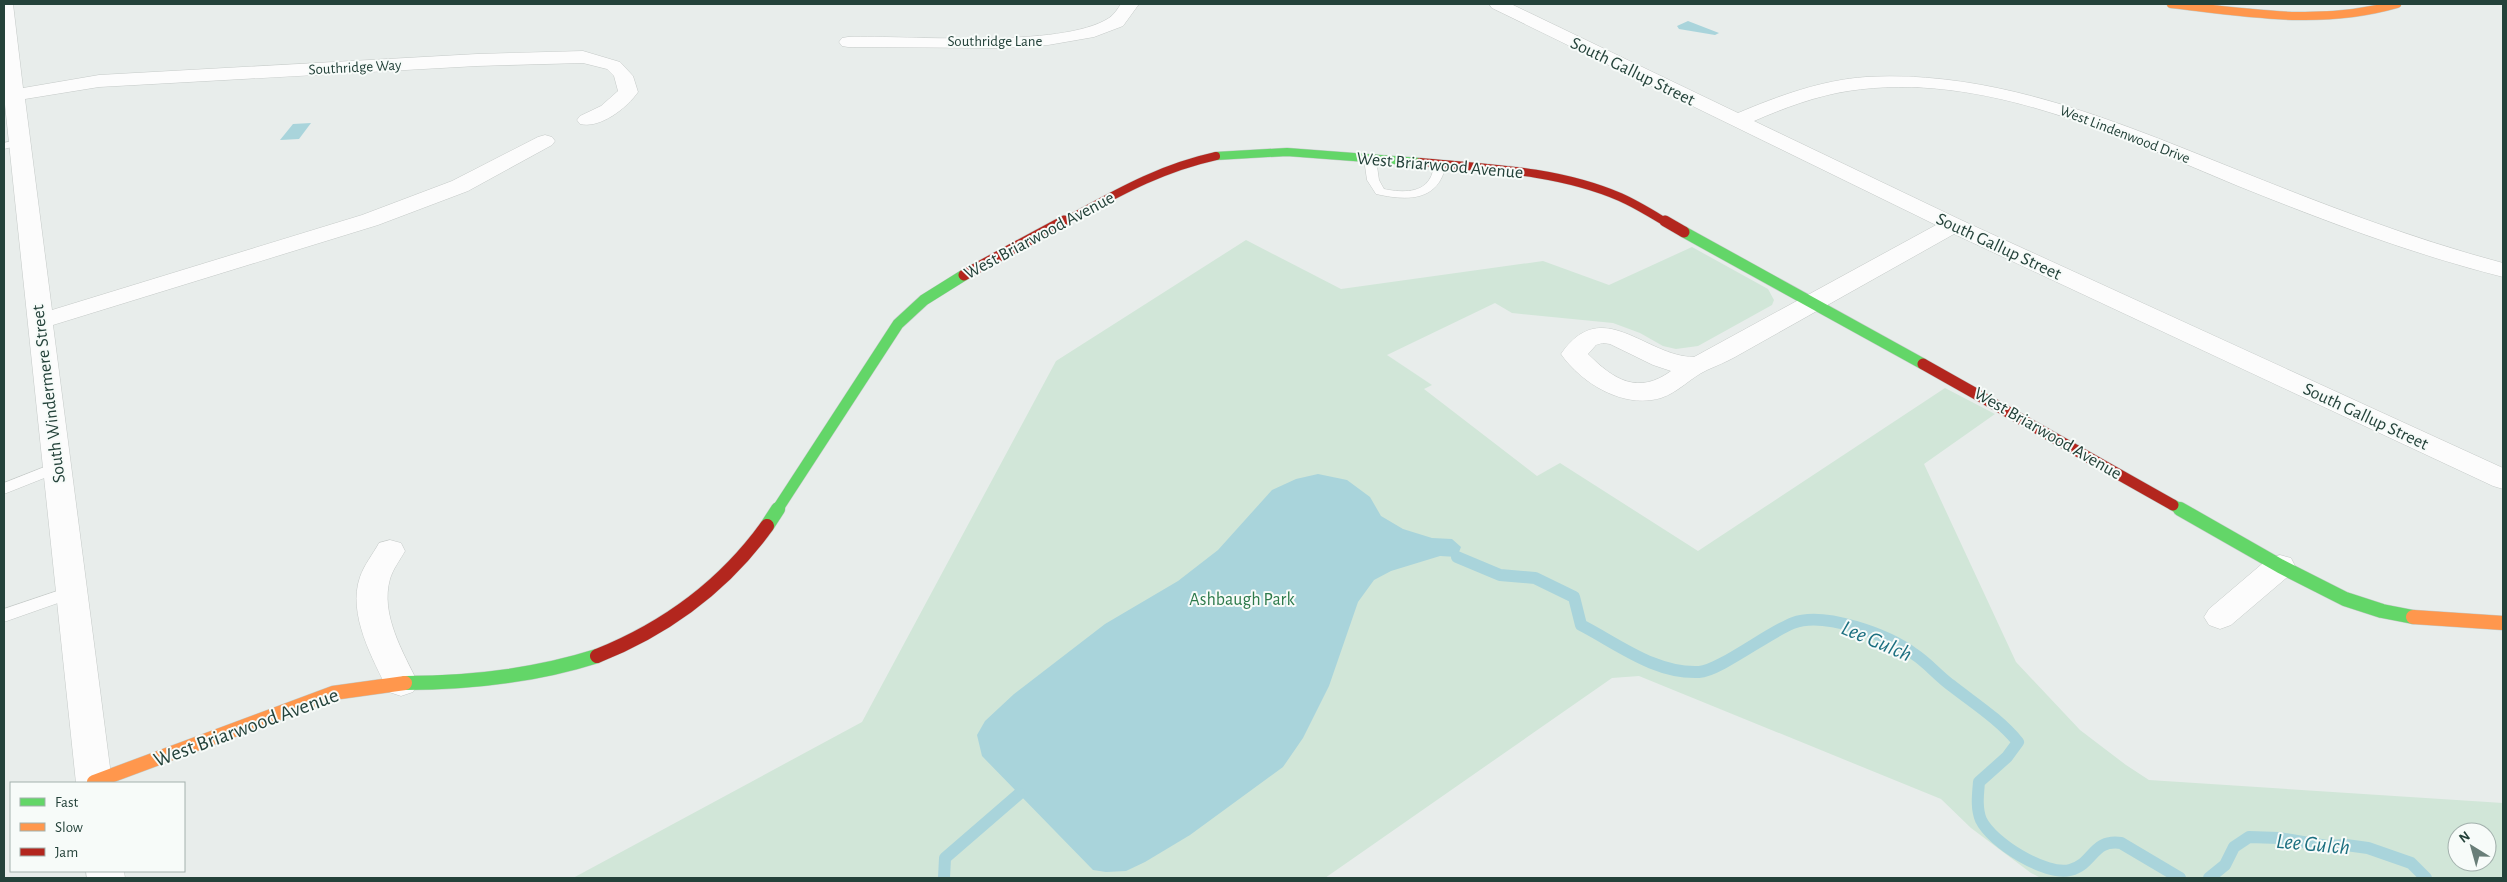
<svg xmlns="http://www.w3.org/2000/svg" width="2507" height="882" font-family="'Alegreya Sans',sans-serif">
<rect width="100%" height="100%" fill="#e8edeb"/>
<path fill="#d1e6d8" fill-rule="evenodd" d="M1246,240L1341,289L1543,261L1609,285L1692,247L1768,289L1774,300L1772,305L1698,346L1676,349L1663,346L1640,333L1613,323L1512,313L1495,303L1387,355L1432,385L1424,389L1537,476L1560,463L1698,551L1945,388L1995,414L1924,464L2016,662L2080,730L2126,765L2149,780L2503,803V878H2041L2031,873L1971,828L1941,799L1639,676L1612,678L1325,878H573L862,722L1056,361ZM2457,832H2487V862H2457Z"/>
<g fill="#a9d4db">
<path d="M1688,21L1719,33L1715,35L1679,29L1677,26Z"/>
<path d="M311,123L299,139L280,140L293,124Z"/>
<path d="M1318,474L1347,480L1370,497L1381,516L1403,529L1432,538L1452,539L1461,547L1457,557L1440,556L1391,571L1374,580L1358,602L1329,686L1303,738L1283,767L1190,835L1145,862L1126,871L1106,872L1093,870L982,756L977,735L985,721L1014,694L1105,624L1178,581L1218,550L1272,490L1296,479Z"/>
</g>
<g fill="none" stroke-linecap="round" stroke-linejoin="round">
<g stroke="#a9d4db" stroke-width="12">
<path d="M1457,557L1500,575L1535,578L1574,597L1581,625C1618,644 1655,674 1699,672C1719,671 1769,632 1793,623C1824,611 1888,635 1914,654C1928,663 1938,676 1952,686C1975,704 1999,719 2018,742L2007,757L1979,782C1978,794 1976,808 1981,820C1992,843 2046,876 2070,870C2094,864 2092,839 2121,843L2180,878"/>
<path d="M944,878L945,858L1019,794"/>
<path d="M2209,878L2225,865L2234,847L2249,837L2279,838L2327,846L2346,845L2368,848L2411,863L2426,878"/>
</g>
<defs>
<g id="lane">
<path d="M20,139L24,140V144L4,149V143Z"/>
<path d="M1370,156L1376,159L1379,180L1384,189C1398,192 1420,194 1429,180C1433,175 1433,167 1436,162L1440,161L1446,164C1439,202 1407,201 1376,194L1367,180L1364,159Z"/>
<path d="M57,462L62,463L65,467L62,471L4,494V483Z"/>
<path d="M72,586L78,588L80,592L78,596L4,622V609Z"/>
</g>
<g id="street">
<path d="M4,4H13L23,88L99,75L477,54L583,51L620,62L633,76L638,92C627,108 600,129 580,124L577,120L580,116L601,106L618,91L614,76L607,69L583,63L477,66L99,87L25,99L52,310L362,215L452,181L538,137L545,135L552,137L555,141L552,145L468,191L378,225L53,325L112,783H76L4,95Z"/>
<path d="M1121,4H1139L1123,26L1094,37L1048,45L1002,48L848,47L842,46L839,42L842,38L848,37C909,35 1061,49 1109,18C1114,15 1118,8 1121,4Z"/>
<path d="M1489,4H1511L1738,113C1778,96 1822,80 1866,77C1994,70 2113,120 2230,167C2320,203 2409,238 2503,263V277C2412,254 2325,221 2238,186C2117,136 1983,70 1848,91C1816,96 1784,108 1754,121L1961,220L2503,468V489L2493,486L1954,234L1735,357C1726,362 1716,366 1707,370C1690,378 1679,392 1661,398C1624,409 1582,384 1561,354C1602,294 1646,357 1694,357L1936,225L1492,8ZM1603,343L1610,344L1653,365L1671,371C1638,395 1614,380 1588,354L1596,345Z"/>
<path d="M390,540L401,543L405,551C400,560 393,569 390,579C380,614 403,652 418,683L413,692L401,696L389,692C373,660 347,614 360,577C364,565 373,554 379,543Z"/>
<path d="M2280,555L2291,558L2295,566L2291,574L2231,625L2220,629L2209,625L2204,617L2209,609L2269,558Z"/>
<path d="M86,871H124L125,878H87Z"/>
</g>
<path id="fast-far2" d="M1216,156L1287,152L1420,162"/>
<g id="fast-far1">
<path d="M1684,232L1923,364"/>
<path d="M2173,505L2182,510"/>
<path d="M777,510L898,324L924,300L964,275"/>
</g>
<g id="fast">
<path d="M2180,509L2280,566L2345,599L2382,611L2413,617"/>
<path d="M767,526L778,509"/>
<path d="M405,683C471,683 534,676 597,656"/>
</g>
<path id="slow-far1" d="M2171,4C2249,13 2320,26 2397,4"/>
<g id="slow">
<path d="M2413,617L2503,623"/>
<path d="M94,782L333,693L405,683"/>
</g>
<g id="jam-far2">
<path d="M1420,162C1487,168 1557,170 1620,197C1636,204 1652,214 1667,223"/>
<path d="M1062,223C1114,195 1157,169 1216,156"/>
</g>
<g id="jam-far1">
<path d="M1665,221L1684,232"/>
<path d="M964,275L1064,221"/>
<path d="M1923,364L2173,505"/>
</g>
<path id="jam" d="M597,656C667,628 723,587 767,526"/>
</defs>
<use href="#lane" stroke="#c5cac8" stroke-width="1"/>
<use href="#street" stroke="#c5cac8" stroke-width="1"/>
<use href="#fast-far2" stroke="#c3cbc8" stroke-width="9"/>
<use href="#fast-far1" stroke="#c3cbc8" stroke-width="12"/>
<use href="#fast" stroke="#c3cbc8" stroke-width="15"/>
<use href="#slow-far1" stroke="#c3cbc8" stroke-width="9"/>
<use href="#slow" stroke="#c3cbc8" stroke-width="15"/>
<use href="#jam-far2" stroke="#c3cbc8" stroke-width="9"/>
<use href="#jam-far1" stroke="#c3cbc8" stroke-width="12"/>
<use href="#jam" stroke="#c3cbc8" stroke-width="15"/>
<use href="#lane" fill="#fcfcfc" fill-rule="evenodd"/>
<use href="#street" fill="#fcfcfc" fill-rule="evenodd"/>
<use href="#fast-far2" stroke="#63d668" stroke-width="8"/>
<use href="#fast-far1" stroke="#63d668" stroke-width="11"/>
<use href="#fast" stroke="#63d668" stroke-width="14"/>
<use href="#slow-far1" stroke="#ff974d" stroke-width="8"/>
<use href="#slow" stroke="#ff974d" stroke-width="14"/>
<use href="#jam-far2" stroke="#b3261e" stroke-width="8"/>
<use href="#jam-far1" stroke="#b3261e" stroke-width="11"/>
<use href="#jam" stroke="#b3261e" stroke-width="14"/>
</g>
<g text-anchor="middle" stroke-width="4" stroke-linejoin="round" paint-order="stroke">
<g font-size="15" fill="#24423a" stroke="#f7fbf9">
<text x="995" y="46">Southridge Lane</text>
<text transform="translate(355 67) rotate(-3)" y="5">Southridge Way</text>
<text transform="translate(2125 134) rotate(21)" y="5">West Lindenwood Drive</text>
</g>
<g font-size="18" fill="#24423a" stroke="#f7fbf9">
<text transform="translate(1633 71) rotate(26)" y="6">South Gallup Street</text>
<text transform="translate(1440 165) rotate(5)" y="6">West Briarwood Avenue</text>
<text transform="translate(1039 235) rotate(-28)" y="6">West Briarwood Avenue</text>
<text transform="translate(1999 246) rotate(25)" y="6">South Gallup Street</text>
<text transform="translate(48 394) rotate(-97)" y="6">South Windermere Street</text>
<text transform="translate(2366 416) rotate(25)" y="6">South Gallup Street</text>
<text transform="translate(2048 433) rotate(30)" y="6">West Briarwood Avenue</text>
</g>
<g font-size="18" fill="#2d7a4b" stroke="#f7fbf9">
<text x="1242" y="605">Ashbaugh Park</text>
</g>
<g font-size="21" fill="#24423a" stroke="#f7fbf9">
<text transform="translate(246 727) rotate(-20)" y="7">West Briarwood Avenue</text>
</g>
<g font-size="22" font-style="italic" fill="#1c6f80" stroke="#f7fbf9">
<text transform="translate(1877 640) rotate(23)" y="8">Lee Gulch</text>
<text transform="translate(2313 843) rotate(5)" y="8">Lee Gulch</text>
</g>
</g>
<rect width="2507" height="882" fill="none" stroke="#24423a" stroke-width="10"/>
<rect x="10" y="782" width="175" height="90" fill="#f7fbf9" stroke="#a3b1ad"/>
<rect x="20" y="798" width="25" height="8" fill="#63d668" stroke="#a3b1ad"/>
<text x="55" y="807" font-size="15" fill="#24423a">Fast</text>
<rect x="20" y="823" width="25" height="8" fill="#ff974d" stroke="#a3b1ad"/>
<text x="55" y="832" font-size="15" fill="#24423a">Slow</text>
<rect x="20" y="848" width="25" height="8" fill="#b3261e" stroke="#a3b1ad"/>
<text x="55" y="857" font-size="15" fill="#24423a">Jam</text>
<g transform="translate(2472 847) rotate(323)"><circle r="24" fill="#f7fbf9" stroke="#a3b1ad"/>
<path d="M0-4L9 19L0 12L-9 19Z" fill="#697e78"/>
<text y="-8" font-size="14" font-weight="bold" text-anchor="middle" fill="#24423a">N</text>
</g>
</svg>
